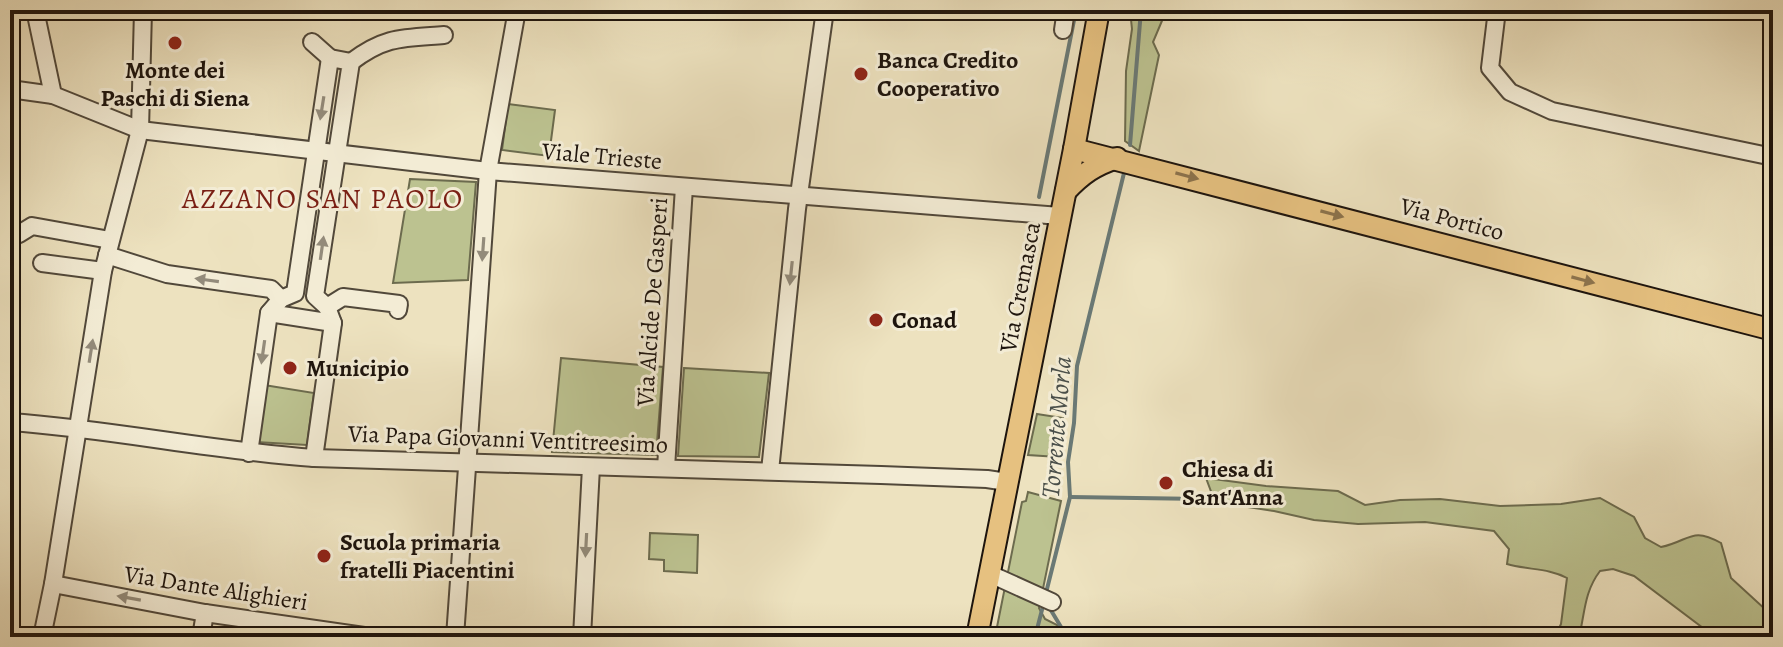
<svg xmlns="http://www.w3.org/2000/svg" width="1783" height="647" font-family="Alegreya,serif">
<rect width="100%" height="100%" fill="#ede2bf"/>
<filter id="stains"><feTurbulence type="fractalNoise" baseFrequency=".0025" numOctaves="4"/><feColorMatrix values="0 0 0 0 .2 0 0 0 0 .09 0 0 0 0 .02 0 0 0 .5 -.17"/></filter>
<radialGradient id="worn" r=".72"><stop offset=".6" stop-color="#630" stop-opacity="0"/><stop offset="1" stop-color="#630" stop-opacity=".3"/></radialGradient>
<g fill="#bcc290" stroke="#6c6b4e" stroke-width="2">
<path d="M1130,10H1173L1164,16L1153,42L1159,55L1139,151L1125,141L1126,71L1132,29Z"/>
<path d="M508,104L555,110L549,156L502,150Z"/>
<path d="M410,179L476,182L468,280L393,283Z"/>
<path d="M561,358L663,367L656,455L552,452Z"/>
<path d="M684,368L769,373L759,457L678,456Z"/>
<path d="M264,385L314,393L307,445L256,442Z"/>
<path d="M1037,414L1063,418L1058,457L1028,455Z"/>
<path d="M1206,478L1266,486L1338,491L1365,505L1400,500L1440,499L1500,506L1561,504L1600,498L1634,517L1645,538L1661,547C1690,541 1691,526 1721,543L1731,578L1766,610L1772,637H1715L1634,576L1613,569L1600,571C1584,592 1585,613 1579,637H1555L1561,624L1567,578C1549,568 1527,570 1507,564L1509,549L1494,531L1425,522L1358,524L1314,520L1274,511L1215,502Z"/>
<path d="M1028,492L1061,501L1039,608L1045,619L1071,632V637H995L1022,502L1026,501Z"/>
<path d="M650,533L698,535L697,573L664,571V560L649,559Z"/>
</g>
<g fill="none" stroke-linecap="round" stroke-linejoin="round">
<g stroke="#6a7975" stroke-width="4">
<path d="M1130,145L1141,10"/>
<path d="M1039,197L1076,10"/>
<path d="M1070,497L1203,499"/>
<path d="M1046,593L1070,497L1068,462L1074,423L1077,366L1124,173"/>
<path d="M1049,607L1067,637"/>
<path d="M1035,637L1044,602"/>
</g>
<defs>
<g id="minor">
<path d="M35,10L53,95L140,130L488,171L1060,216"/>
<path d="M1497,10L1490,68L1510,92L1552,111L1773,157"/>
<path d="M1063,30L1066,10"/>
<path d="M312,42L330,58"/>
<path d="M351,62C385,36 403,38 444,35"/>
<path d="M10,89L53,95"/>
<path d="M19,234L32,226L110,240"/>
<path d="M107,255L167,274L271,289L281,299"/>
<path d="M42,263L103,271"/>
<path d="M327,307L343,297L399,304L398,310"/>
<path d="M269,313L333,323"/>
<path d="M10,422C112,429 212,451 314,458L881,475L987,479L1007,482"/>
<path d="M249,453L269,313L281,299L295,293L330,58L351,62L315,296L327,307L333,323L314,458"/>
<path d="M666,468L684,187"/>
<path d="M770,471L797,209L825,10"/>
<path d="M990,574L1052,602"/>
<path d="M53,584L205,613L371,637"/>
<path d="M42,637L53,584L103,271L140,130L143,10"/>
<path d="M201,637L205,613"/>
<path d="M455,637L488,171L517,10"/>
<path d="M582,637L591,467"/>
</g>
<g id="major">
<path d="M1074,149L1773,330"/>
<path d="M1066,191C1082,174 1095,165 1117,158"/>
<path d="M977,637L1074,149L1099,10"/>
</g>
</defs>
<use href="#minor" stroke="#51483a" stroke-width="20"/>
<use href="#major" stroke="#1d140d" stroke-width="24"/>
<use href="#minor" stroke="#f3ecd5" stroke-width="16"/>
<use href="#major" stroke="#e6c180" stroke-width="20"/>
</g>
<defs><path id="oneway-solid" d="M-6-.8H1V-3.2L6.5 0L1 3.2V.8H-6Z" transform="scale(2)"/></defs>
<g fill="#938b7b">
<use href="#oneway-solid" transform="translate(322 108) rotate(99)"/>
<use href="#oneway-solid" transform="translate(322 248) rotate(-82)"/>
<use href="#oneway-solid" transform="translate(483 249) rotate(94)"/>
<use href="#oneway-solid" transform="translate(791 273) rotate(96)"/>
<use href="#oneway-solid" transform="translate(207 280) rotate(-172)"/>
<use href="#oneway-solid" transform="translate(91 351) rotate(-81)"/>
<use href="#oneway-solid" transform="translate(263 352) rotate(98)"/>
<use href="#oneway-solid" transform="translate(586 545) rotate(93)"/>
<use href="#oneway-solid" transform="translate(129 598) rotate(-170)"/>
</g>
<g fill="#8c734c">
<use href="#oneway-solid" transform="translate(1187 176) rotate(15)"/>
<use href="#oneway-solid" transform="translate(1332 214) rotate(15)"/>
<use href="#oneway-solid" transform="translate(1583 280) rotate(15)"/>
</g>
<g fill="#8f2418" stroke="#f3ecd5" stroke-width="3">
<circle cx="175" cy="43" r="8"/>
<circle cx="861" cy="74" r="8"/>
<circle cx="876" cy="320" r="8"/>
<circle cx="290" cy="368" r="8"/>
<circle cx="1166" cy="483" r="8"/>
<circle cx="324" cy="556" r="8"/>
</g>
<g text-anchor="middle" stroke-width="6" stroke-linejoin="round" paint-order="stroke">
<g font-size="24" font-weight="bold" fill="#1d140d" stroke="#f3ecd5" text-anchor="start">
<text x="877" y="68">Banca Credito<tspan x="877" dy="28">Cooperativo</tspan></text>
<text x="175" y="78" text-anchor="middle">Monte dei<tspan x="175" dy="28">Paschi di Siena</tspan></text>
<text x="892" y="328">Conad</text>
<text x="306" y="376">Municipio</text>
<text x="1182" y="477">Chiesa di<tspan x="1182" dy="28">Sant'Anna</tspan></text>
<text x="340" y="550">Scuola primaria<tspan x="340" dy="28">fratelli Piacentini</tspan></text>
</g>
<g font-size="24" fill="#1d140d" stroke="#f3ecd5">
<text transform="translate(602 156) rotate(5)" y="8">Viale Trieste</text>
<text transform="translate(1452 219) rotate(15)" y="8">Via Portico</text>
<text transform="translate(1020 287) rotate(-79)" y="8">Via Cremasca</text>
<text transform="translate(652 302) rotate(-86)" y="8">Via Alcide De Gasperi</text>
<text transform="translate(508 439) rotate(2)" y="8">Via Papa Giovanni Ventitreesimo</text>
<text transform="translate(216 588) rotate(9)" y="8">Via Dante Alighieri</text>
</g>
<g font-size="26" font-style="italic" fill="#4a4f4a" stroke="#f3ecd5">
<text transform="translate(1056 427) rotate(-85)" y="9">Torrente Morla</text>
</g>
<g font-size="28" letter-spacing="2" fill="#7a1f14" stroke="#f3ecd5">
<text x="323" y="208">AZZANO SAN PAOLO</text>
</g>
</g>
<rect width="1783" height="647" fill="none" stroke="#ede2bf" stroke-width="40"/>
<rect x="12" y="12" width="1759" height="623" fill="none" stroke="#1d140d" stroke-width="4"/>
<rect x="20" y="20" width="1743" height="607" fill="none" stroke="#1d140d" stroke-width="2"/>
<rect width="100%" height="100%" filter="url(#stains)"/>
<rect width="100%" height="100%" fill="url(#worn)"/>
</svg>
